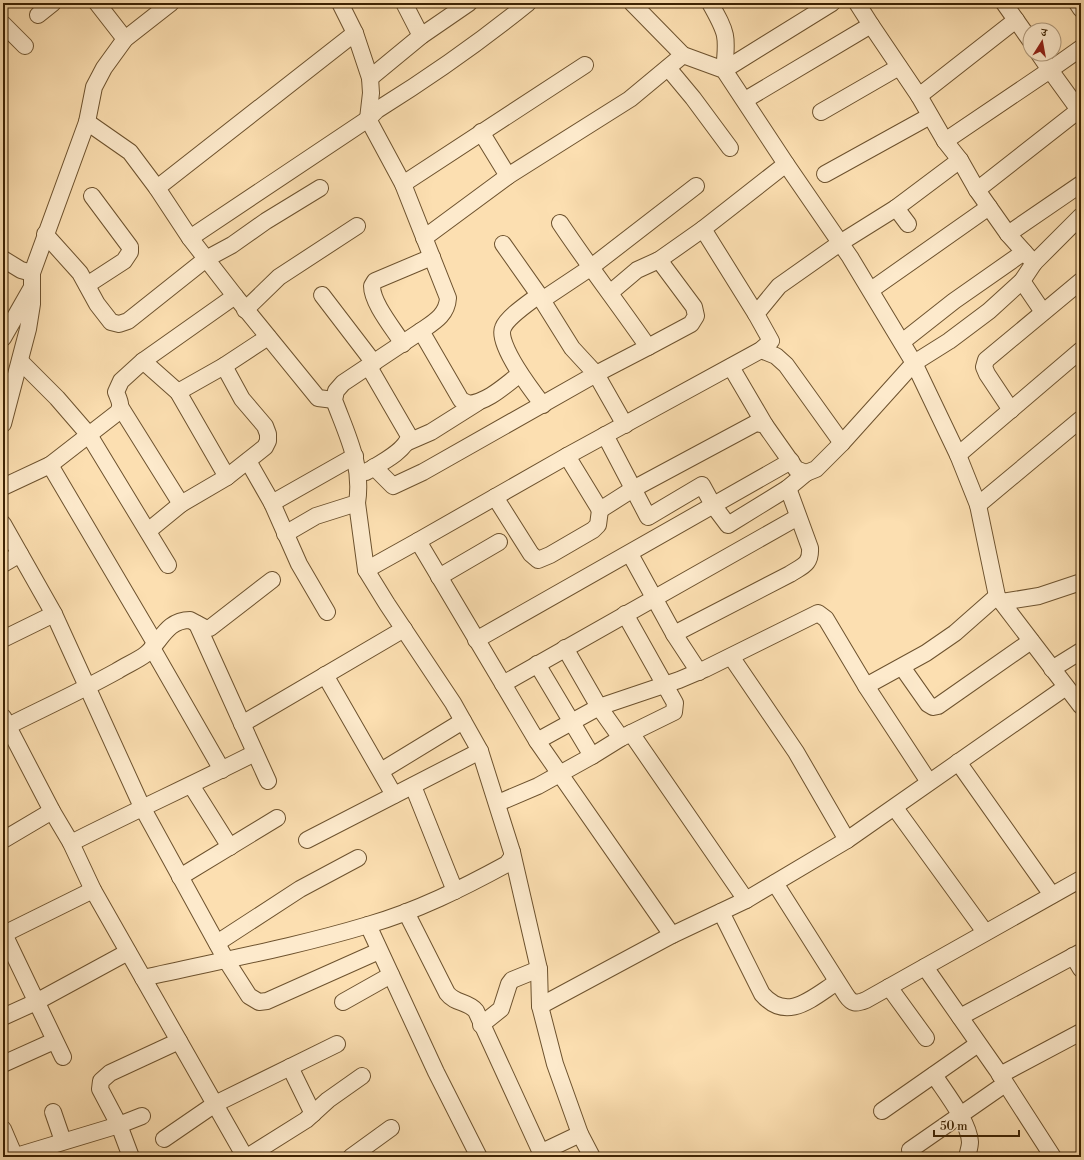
<svg xmlns="http://www.w3.org/2000/svg" width="1084" height="1160" font-family="'Libre Bodoni','Noto Serif Devanagari',serif">
<rect width="100%" height="100%" fill="#fcdfb1"/>
<filter id="stains"><feTurbulence type="fractalNoise" baseFrequency=".005" numOctaves="4"/><feColorMatrix values="0 0 0 0 .2 0 0 0 0 .09 0 0 0 0 .02 0 0 0 .5 -.17"/></filter>
<radialGradient id="worn" r=".72"><stop offset=".6" stop-color="#630" stop-opacity="0"/><stop offset="1" stop-color="#630" stop-opacity=".3"/></radialGradient>
<g fill="none" stroke-linecap="round" stroke-linejoin="round">
<defs>
<g id="minor">
<path d="M97,3L125,39"/>
<path d="M340,3L355,33L370,78L371,93L368,119L403,184L448,298C447,315 434,322 421,331"/>
<path d="M404,3L421,36"/>
<path d="M632,3L683,55L724,70L786,164L850,257L914,363L958,455L978,505L997,596L1081,706"/>
<path d="M710,3C727,33 728,36 724,70"/>
<path d="M857,3L871,25"/>
<path d="M1004,3L1030,40"/>
<path d="M1077,3L1081,9"/>
<path d="M38,15L53,3"/>
<path d="M3,24L25,46"/>
<path d="M1039,54L1050,70L1081,48"/>
<path d="M668,68L693,98L730,148"/>
<path d="M724,70L832,3"/>
<path d="M370,78L421,36L469,3"/>
<path d="M919,96L1016,20"/>
<path d="M745,100L871,25L919,96L945,141L960,160L977,190L1008,234L1034,263L1081,216"/>
<path d="M821,112L899,67"/>
<path d="M481,132L508,176"/>
<path d="M945,141L1050,70L1079,110"/>
<path d="M825,174L930,116"/>
<path d="M403,184L585,65"/>
<path d="M157,188L355,33"/>
<path d="M977,190L1079,110L1081,113"/>
<path d="M896,208L960,160"/>
<path d="M560,223C588,265 619,305 648,347L596,374L625,425"/>
<path d="M45,234L80,273L97,304L111,322L119,324L128,321L206,259L232,245L266,221L320,188"/>
<path d="M1008,234L1081,184"/>
<path d="M190,238L368,119L377,110C430,77 480,42 528,3"/>
<path d="M424,238L508,176L630,99L683,55"/>
<path d="M503,244L539,295"/>
<path d="M3,259L21,270L32,273"/>
<path d="M1022,281L1043,312"/>
<path d="M87,285L124,261L130,252V247L92,196"/>
<path d="M871,290L989,207"/>
<path d="M611,292L637,270L659,260L703,229"/>
<path d="M322,295L374,363"/>
<path d="M235,296L318,398L334,400"/>
<path d="M245,310L279,277L357,226"/>
<path d="M756,314L703,229L786,164"/>
<path d="M3,338L31,289"/>
<path d="M902,342L954,301L1024,252"/>
<path d="M403,344C393,328 372,303 372,286L375,281L432,257"/>
<path d="M648,347L691,324L696,316L694,307L659,260"/>
<path d="M761,350L776,356L786,365L842,443"/>
<path d="M20,361L57,398L89,435L168,565"/>
<path d="M143,361L178,392L227,477"/>
<path d="M731,367L765,425"/>
<path d="M178,392L224,366L268,337"/>
<path d="M543,405C533,392 496,344 503,328C507,317 530,302 539,295L542,300L590,268L696,186"/>
<path d="M121,408L181,504"/>
<path d="M1011,410L987,374L984,367L986,360L1081,281"/>
<path d="M3,424L28,329L32,304V273L87,122L94,87L104,68L125,39L171,3"/>
<path d="M605,435L648,517L702,485L713,505L728,525L788,488L806,473"/>
<path d="M408,442L431,432L477,403"/>
<path d="M958,455L1081,350"/>
<path d="M567,456L600,510L633,489L756,423L765,425L796,469L806,473L816,469L842,443L914,363L949,341L989,311L1022,281L1034,263"/>
<path d="M248,461L272,503L299,564L327,612"/>
<path d="M50,465L155,643"/>
<path d="M374,467L393,486L423,472L596,374L572,348L542,300"/>
<path d="M366,472C379,464 406,451 409,436L369,367"/>
<path d="M3,487L50,465L117,413C123,406 119,400 116,392L121,381L143,361L235,296L190,238L157,188L130,152L87,122"/>
<path d="M495,497L531,554L538,560L550,555L593,530L598,525L600,510"/>
<path d="M272,503L355,456"/>
<path d="M978,505L1081,419"/>
<path d="M3,524L54,614L142,807L226,960L249,996L259,1002L267,1001L379,951"/>
<path d="M148,531L181,504L227,477L265,447L268,441V434L265,426L242,399L224,366"/>
<path d="M285,534L316,516L357,503C363,465 347,435 334,400L336,391L343,383L421,331L461,400L469,404C489,401 504,386 520,374"/>
<path d="M630,554L674,634L699,672"/>
<path d="M3,564L20,554"/>
<path d="M366,570L418,541"/>
<path d="M439,577L499,542"/>
<path d="M1002,602L1039,596L1081,582"/>
<path d="M197,624L268,781"/>
<path d="M674,634L790,574C802,566 811,565 810,548L788,488"/>
<path d="M3,639L54,614"/>
<path d="M476,640L791,461"/>
<path d="M152,648L222,770"/>
<path d="M565,648L599,707L621,738"/>
<path d="M732,658L796,752L847,840"/>
<path d="M537,664L592,756"/>
<path d="M902,667L928,704L933,707L938,706L1031,641"/>
<path d="M1052,669L1081,651"/>
<path d="M325,675L394,795"/>
<path d="M503,684L798,517"/>
<path d="M866,686L926,653L955,633L997,596"/>
<path d="M3,717L52,811L71,843L93,890L245,1157"/>
<path d="M242,724L404,629"/>
<path d="M8,726C44,708 81,691 117,671C126,665 137,661 146,654C161,642 166,620 190,620L205,628H210L272,580"/>
<path d="M631,733L746,900"/>
<path d="M537,741L599,707L679,680L705,669L818,613L826,619L866,686L929,782"/>
<path d="M958,762L1052,895"/>
<path d="M381,771L463,721"/>
<path d="M191,785L230,847"/>
<path d="M413,786L455,891"/>
<path d="M498,803L538,786L592,756L621,738L674,712L675,703L625,614"/>
<path d="M895,808L985,932"/>
<path d="M3,840L52,811"/>
<path d="M307,840L480,751"/>
<path d="M71,843C132,812 194,784 255,753"/>
<path d="M512,852L539,969L540,1006L555,1064L580,1134L592,1157"/>
<path d="M180,877L277,818"/>
<path d="M775,883L846,995C852,1004 856,1004 866,1000L1081,879"/>
<path d="M406,912L447,993C455,1004 468,1001 476,1011L543,1157"/>
<path d="M721,912L762,994C787,1023 812,998 837,982"/>
<path d="M368,925L436,1072L479,1157"/>
<path d="M3,932L63,1057"/>
<path d="M4,934L93,890"/>
<path d="M672,935L537,741L418,541L567,456L761,350L771,341L756,314L779,286L840,243L896,208L908,224"/>
<path d="M217,943L300,889L358,858"/>
<path d="M1073,956L1081,969"/>
<path d="M925,967L997,1070L1053,1157"/>
<path d="M143,978C218,961 295,947 368,925C417,911 463,888 507,864L512,857V852L480,751L453,703L387,604L366,570L357,503"/>
<path d="M889,987L926,1038"/>
<path d="M343,1002L391,975"/>
<path d="M540,1006L672,935L746,900L847,840L1066,687"/>
<path d="M3,1017L36,1002L128,952"/>
<path d="M960,1017L1081,952"/>
<path d="M481,1025L501,1009L509,984L512,980L539,969"/>
<path d="M3,1064L54,1041"/>
<path d="M290,1067L313,1114"/>
<path d="M934,1075C945,1092 969,1122 970,1142C970,1147 968,1152 967,1157"/>
<path d="M1000,1075L1081,1032"/>
<path d="M882,1111L978,1044"/>
<path d="M53,1112L63,1141"/>
<path d="M3,1129L15,1157"/>
<path d="M164,1139L215,1104L337,1044"/>
<path d="M910,1150L1005,1084"/>
<path d="M540,1153L580,1134"/>
<path d="M13,1157L119,1125L142,1116"/>
<path d="M131,1157L119,1125L100,1089L101,1081L110,1073L179,1041"/>
<path d="M247,1157L306,1120L328,1100L362,1076"/>
<path d="M351,1157L391,1128"/>
</g>
</defs>
<use href="#minor" stroke="#6d522e" stroke-width="18"/>
<use href="#minor" stroke="#fdeacc" stroke-width="16"/>
</g>
<rect width="1084" height="1160" fill="none" stroke="#fcdfb1" stroke-width="16"/>
<rect x="4" y="4" width="1076" height="1152" fill="none" stroke="#3d2303" stroke-width="2"/>
<rect x="8" y="8" width="1068" height="1144" fill="none" stroke="#3d2303"/>
<g transform="translate(1042 42) rotate(11)"><circle r="19" fill="#fdeacc" stroke="#b09a7c"/>
<path d="M0-3L7 15L0 10L-7 15Z" fill="#8f2418"/>
<text y="-6" font-size="11" font-weight="bold" text-anchor="middle" fill="#3d2303">उ</text>
</g>
<path d="M934 1130v6h85v-6" fill="none" stroke="#3d2303" stroke-width="2"/>
<text x="940" y="1130" font-size="12" fill="#3d2303" stroke="#fdeacc" stroke-width="3" paint-order="stroke">50 m</text>
<rect width="100%" height="100%" filter="url(#stains)"/>
<rect width="100%" height="100%" fill="url(#worn)"/>
</svg>
